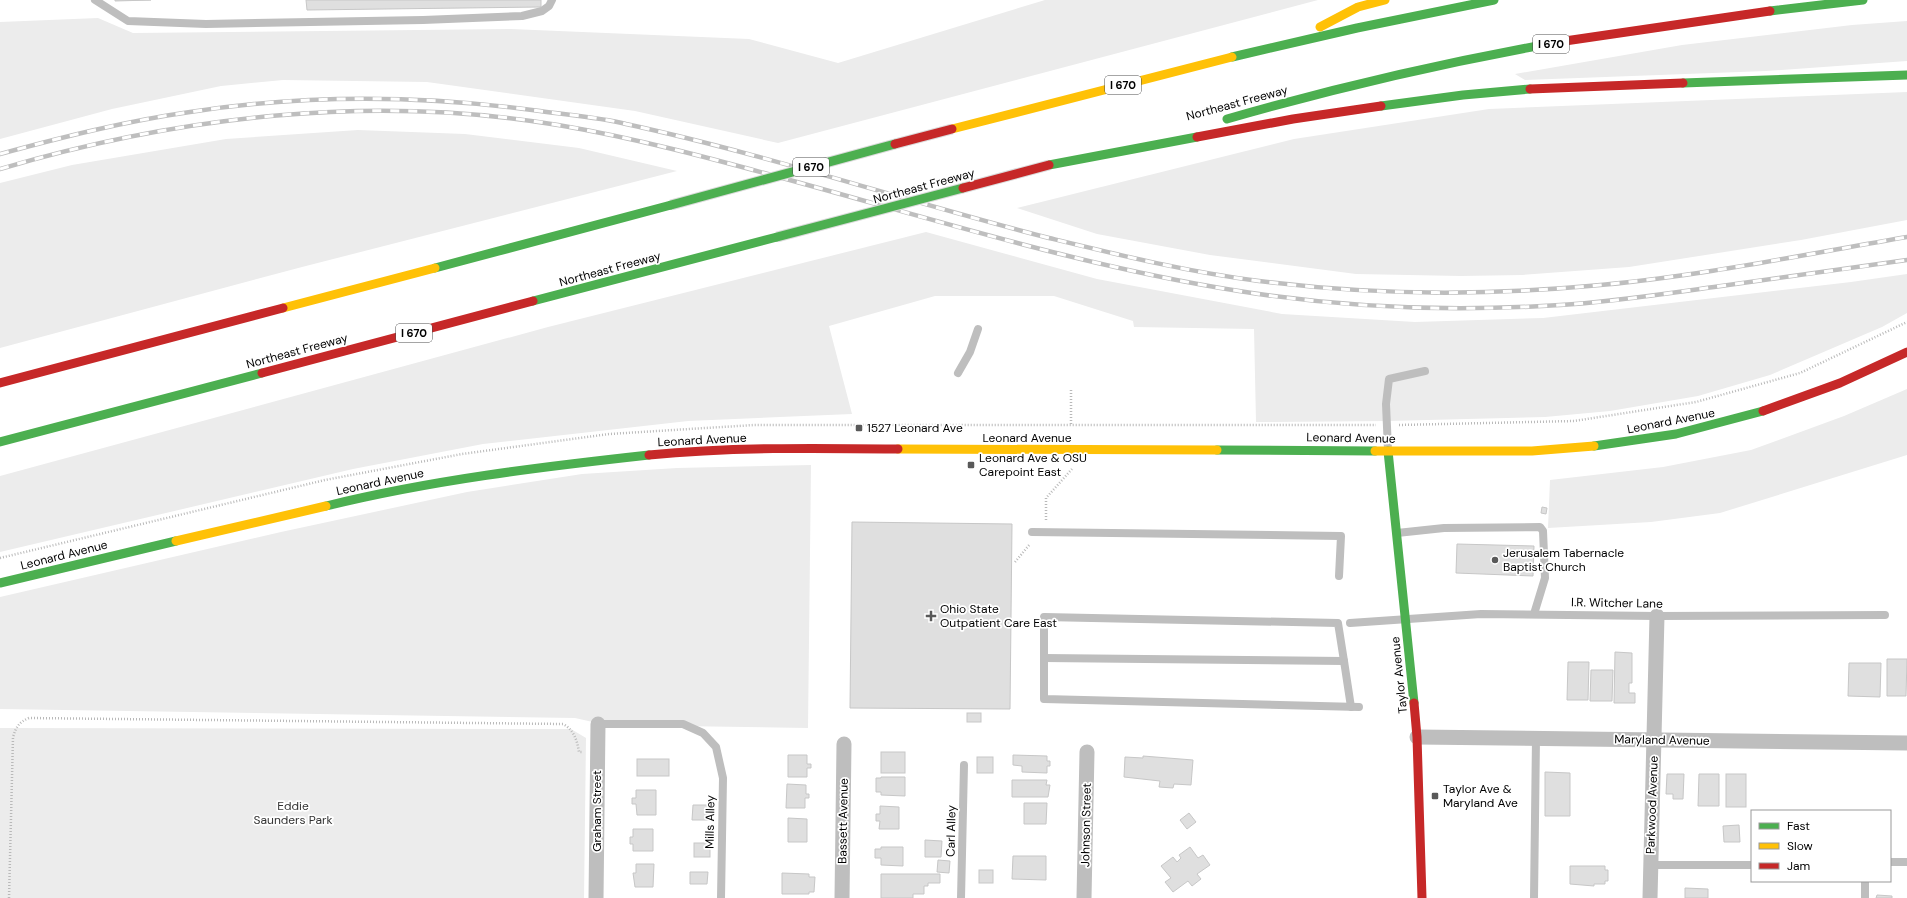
<svg xmlns="http://www.w3.org/2000/svg" width="1907" height="898" font-family="'DM Sans',sans-serif">
<rect width="100%" height="100%" fill="#fff"/>
<g fill="#ececec">
<path d="M1045,0H1318L778,143L635,111L427,82L283,80L221,86L112,109L0,139V22L98,18L133,33L511,29L749,39L838,63Z"/>
<path d="M1907,21V61L1766,71L1525,80L1515,74L1682,45L1852,25Z"/>
<path d="M1907,92V220L1801,240L1629,267L1522,275L1461,276L1356,274L1210,255L1097,234L1017,208L1294,139L1489,109Z"/>
<path d="M358,130L465,134L579,148L677,171L302,267L0,348V183L72,165L226,139Z"/>
<path d="M926,232L1097,279L1282,314L1415,322L1543,318L1851,282L1907,274V313L1882,327L1770,375L1698,396L1610,411L1545,417L1389,421L1256,422L1254,329L1134,327L1133,321L1054,296H935L829,326L852,414L688,421L483,444L353,469L0,552V476L548,327Z"/>
<path d="M1907,389V455L1720,513L1651,522L1548,528L1550,480L1663,467L1751,450L1844,416Z"/>
<path d="M811,465L808,728L606,725L575,718L0,709V597L281,532L467,492L582,474L677,468Z"/>
<path d="M0,728L571,729L586,738L584,898H0Z"/>
</g>
<g fill="#dfdfdf" stroke="#c7c7c7">
<path d="M115,0H151L115,1Z"/>
<path d="M306,0H541V7L307,10Z"/>
<path d="M1542,507L1547,508L1546,514L1541,513Z"/>
<path d="M852,522L1012,524L1010,709L850,708Z"/>
<path d="M1457,544L1534,546L1533,576L1456,573Z"/>
<path d="M1615,652L1632,653V683H1629V693H1635V703H1614Z"/>
<path d="M1887,659H1907L1906,696H1887Z"/>
<path d="M1568,662H1589L1588,700H1567Z"/>
<path d="M1849,663H1881L1880,697L1848,696Z"/>
<path d="M1591,670H1613L1612,701H1590Z"/>
<rect x="967" y="713" width="14" height="9"/>
<rect x="881" y="752" width="24" height="21"/>
<path d="M788,755H807V764H811V768H807V777H788Z"/>
<path d="M1013,755L1047,756V761H1050V766H1047V773L1022,772V766L1013,765Z"/>
<path d="M1143,756L1193,760L1191,785L1174,784L1173,788L1159,787L1160,781L1124,777L1125,757L1143,758Z"/>
<rect x="977" y="757" width="16" height="16"/>
<rect x="637" y="759" width="32" height="17"/>
<path d="M1545,772L1570,773V816H1545Z"/>
<path d="M1667,774H1684L1683,799H1673V794H1666Z"/>
<path d="M1699,774H1719V806H1698Z"/>
<rect x="1726" y="774" width="20" height="33"/>
<path d="M881,777H905V796L881,795V792H876V778H881Z"/>
<path d="M1012,780H1047L1046,785H1050L1048,797H1012Z"/>
<path d="M787,784L806,785V794H809V798H805V808H786Z"/>
<path d="M636,790H656V815H637L636,804H632V798H636Z"/>
<path d="M1024,803H1047L1046,824H1024Z"/>
<path d="M693,805H709V820H692Z"/>
<path d="M880,806L899,807V829H879L880,821H876V814H880Z"/>
<path d="M1189,813L1196,822L1187,829L1180,820Z"/>
<path d="M788,818L807,819V842H788Z"/>
<path d="M1739,825L1740,842H1724L1723,826Z"/>
<path d="M633,829H653V851H633V844H630V837H633Z"/>
<path d="M925,840L942,841L941,857H925Z"/>
<rect x="694" y="843" width="16" height="14"/>
<path d="M881,847H903V866L881,865V858H875V849H881Z"/>
<path d="M1190,847L1198,858L1203,855L1210,865L1197,874L1201,879L1192,886L1188,881L1173,892L1165,882L1171,878L1161,866L1173,857L1177,862L1181,858L1179,855Z"/>
<path d="M1013,856H1046V880L1012,879Z"/>
<path d="M938,860L950,861L949,873L937,872Z"/>
<path d="M636,864H654L653,887H635L633,873H636Z"/>
<path d="M1570,866H1605V870H1608V881H1605V884H1594V886L1570,884Z"/>
<rect x="979" y="870" width="14" height="13"/>
<path d="M690,872H708L707,884H690Z"/>
<path d="M782,873L809,874V877H815L814,892H809V894H782Z"/>
<path d="M881,874H940V883H928V886H924V894H913V898H881Z"/>
<path d="M1685,888L1708,889V898H1685Z"/>
<path d="M1877,895L1892,896V898H1876Z"/>
</g>
<g fill="none" stroke-linecap="round" stroke-linejoin="round">
<g stroke="#b9b9b9" stroke-width="2.5" stroke-dasharray="1 2" stroke-linecap="butt">
<path d="M1071,390V425"/>
<path d="M1399,425L1574,421L1696,402L1800,373L1907,322"/>
<path d="M1046,520V498L1072,469"/>
<path d="M0,558L325,480L462,454L609,434L754,425H1376"/>
<path d="M1015,562L1030,544"/>
<path d="M9,898L13,737C16,727 19,722 29,718L563,724C574,730 577,740 579,752H582"/>
</g>
<g stroke="#bebebe" stroke-width="8">
<path d="M95,0L128,21L206,24L423,20L522,16L542,11L549,6L552,0"/>
<path d="M958,373L970,352L978,329"/>
<path d="M1388,450L1386,404L1389,379L1425,371"/>
<path d="M1032,532L1341,536L1339,576"/>
<path d="M1397,533L1444,528L1540,527L1543,531L1545,578L1534,614"/>
<path d="M1350,623L1481,614L1657,616L1885,615"/>
<path d="M1044,658L1344,661L1351,707"/>
<path d="M1344,661L1338,623L1044,617V699L1359,707"/>
<path d="M598,724H683L703,733L716,747L723,778L721,898"/>
<path d="M1890,862H1907"/>
<path d="M1650,865H1752"/>
<path d="M961,898L964,765"/>
<path d="M1534,898L1536,738"/>
<path d="M1865,898V881"/>
</g>
<g stroke="#bebebe" stroke-width="15">
<path d="M1417,737L1907,743"/>
<path d="M596,898L598,724"/>
<path d="M842,898L844,744"/>
<path d="M1084,898L1087,752"/>
<path d="M1650,898L1657,616"/>
</g>
<g stroke="#4caf50" stroke-width="9">
<path d="M1770,11L1863,0"/>
<path d="M1232,57L1357,28L1494,0"/>
<path d="M1683,83L1907,75"/>
<path d="M1381,106L1463,95L1530,89"/>
<path d="M1227,119C1338,87 1451,61 1565,41"/>
<path d="M1049,165L1197,137"/>
<path d="M435,268L671,205"/>
<path d="M533,301L777,237"/>
<path d="M0,442L262,373"/>
<path d="M1594,446L1676,434L1763,411"/>
<path d="M1217,450L1375,451"/>
<path d="M1388,451L1414,703"/>
<path d="M326,506C432,480 540,467 649,455"/>
<path d="M0,583L176,541"/>
</g>
<g stroke="#ffc107" stroke-width="9">
<path d="M1320,27L1358,7L1385,0"/>
<path d="M952,129L1232,57"/>
<path d="M283,308L435,268"/>
<path d="M898,449L1217,450"/>
<path d="M1375,451H1532L1594,446"/>
<path d="M176,541L326,506"/>
</g>
<g stroke="#c62828" stroke-width="9">
<path d="M1565,41L1770,11"/>
<path d="M1530,89L1683,83"/>
<path d="M1197,137L1293,119L1381,106"/>
<path d="M262,373L533,301"/>
<path d="M0,383L283,308"/>
<path d="M1763,411L1840,383L1907,352"/>
<path d="M649,455C732,447 815,448 898,449"/>
<path d="M1414,703L1417,737L1422,898"/>
</g>
<defs>
<g id="rail">
<path d="M0,154C63,137 126,121 190,112C306,94 424,95 540,111C568,115 598,117 626,124C769,155 908,202 1049,238C1119,255 1188,272 1259,281C1369,295 1479,296 1589,286C1696,277 1802,255 1907,237"/>
<path d="M0,169C179,116 373,94 558,125C635,138 710,158 786,179C936,220 1085,267 1239,291C1345,308 1453,312 1560,305C1611,302 1663,294 1714,287C1779,278 1843,269 1907,260"/>
</g>
</defs>
<use href="#rail" stroke="#bebebe" stroke-width="4.5"/>
<use href="#rail" stroke="#fff" stroke-width="3" stroke-dasharray="9" stroke-linecap="butt"/>
<defs>
<g id="fast-bridge">
<path d="M671,205L895,144"/>
<path d="M777,237L963,188"/>
</g>
<g id="jam-bridge">
<path d="M895,144L952,129"/>
<path d="M963,188L1049,165"/>
</g>
</defs>
<use href="#fast-bridge" stroke="#dbdbdb" stroke-width="11" stroke-linecap="butt"/>
<use href="#jam-bridge" stroke="#dbdbdb" stroke-width="11" stroke-linecap="butt"/>
<use href="#fast-bridge" stroke="#4caf50" stroke-width="9"/>
<use href="#jam-bridge" stroke="#c62828" stroke-width="9"/>
</g>
<g fill="#595959" stroke="#fff" stroke-width="1.5">
<rect x="855" y="424" width="8" height="8" rx="2"/>
<rect x="967" y="461" width="8" height="8" rx="2"/>
<circle cx="1495" cy="560" r="4"/>
<path d="M929 610h4v4h4v4h-4v4h-4v-4h-4v-4h4z"/>
<rect x="1431" y="792" width="8" height="8" rx="2"/>
</g>
<g text-anchor="middle" stroke-width="3.5" stroke-linejoin="round" paint-order="stroke">
<g fill="#fff" stroke="#4c4c4c" stroke-width="1">
<rect x="1533" y="35" width="36" height="18" rx="3"/>
<rect x="1105" y="76" width="36" height="18" rx="3"/>
<rect x="793" y="158" width="36" height="18" rx="3"/>
<rect x="396" y="324" width="36" height="18" rx="3"/>
</g>
<g font-size="11" font-weight="bold" fill="#000">
<text x="1551" y="48">I 670</text>
<text x="1123" y="89">I 670</text>
<text x="811" y="171">I 670</text>
<text x="414" y="337">I 670</text>
</g>
<g font-size="12" fill="#000" stroke="#fff">
<text transform="translate(1237 103) rotate(-15)" y="4">Northeast Freeway</text>
<text transform="translate(924 186) rotate(-15)" y="4">Northeast Freeway</text>
<text transform="translate(610 269) rotate(-15)" y="4">Northeast Freeway</text>
<text transform="translate(297 351) rotate(-15)" y="4">Northeast Freeway</text>
<text transform="translate(1671 421) rotate(-11)" y="4">Leonard Avenue</text>
<text x="1027" y="442">Leonard Avenue</text>
<text transform="translate(1351 438) rotate(1)" y="4">Leonard Avenue</text>
<text transform="translate(702 440) rotate(-3)" y="4">Leonard Avenue</text>
<text transform="translate(380 482) rotate(-12)" y="4">Leonard Avenue</text>
<text transform="translate(64 555) rotate(-14)" y="4">Leonard Avenue</text>
<text transform="translate(1617 603) rotate(1)" y="4">I.R. Witcher Lane</text>
<text transform="translate(1399 675) rotate(-96)" y="4">Taylor Avenue</text>
<text transform="translate(1662 740) rotate(1)" y="4">Maryland Avenue</text>
<text transform="translate(1652 805) rotate(-88)" y="4">Parkwood Avenue</text>
<text transform="translate(597 811) rotate(-90)" y="4">Graham Street</text>
<text transform="translate(843 821) rotate(-89)" y="4">Bassett Avenue</text>
<text transform="translate(710 822) rotate(-89)" y="4">Mills Alley</text>
<text transform="translate(1086 825) rotate(-89)" y="4">Johnson Street</text>
<text transform="translate(951 831) rotate(-89)" y="4">Carl Alley</text>
</g>
<g font-size="12" fill="#000" stroke="#fff" text-anchor="start">
<text x="867" y="432">1527 Leonard Ave</text>
<text x="979" y="462">Leonard Ave &amp; OSU<tspan x="979" dy="14">Carepoint East</tspan></text>
<text x="1503" y="557">Jerusalem Tabernacle<tspan x="1503" dy="14">Baptist Church</tspan></text>
<text x="940" y="613">Ohio State<tspan x="940" dy="14">Outpatient Care East</tspan></text>
<text x="1443" y="793">Taylor Ave &amp;<tspan x="1443" dy="14">Maryland Ave</tspan></text>
</g>
<g font-size="12" fill="#333" stroke="#fff">
<text x="293" y="810">Eddie<tspan x="293" dy="14">Saunders Park</tspan></text>
</g>
</g>
<rect x="1751" y="810" width="140" height="72" fill="#ffffff" stroke="#999999"/>
<rect x="1759" y="823" width="20" height="6" fill="#4caf50" stroke="#999999"/>
<text x="1787" y="830" font-size="12" fill="#000000">Fast</text>
<rect x="1759" y="843" width="20" height="6" fill="#ffc107" stroke="#999999"/>
<text x="1787" y="850" font-size="12" fill="#000000">Slow</text>
<rect x="1759" y="863" width="20" height="6" fill="#c62828" stroke="#999999"/>
<text x="1787" y="870" font-size="12" fill="#000000">Jam</text>
</svg>
